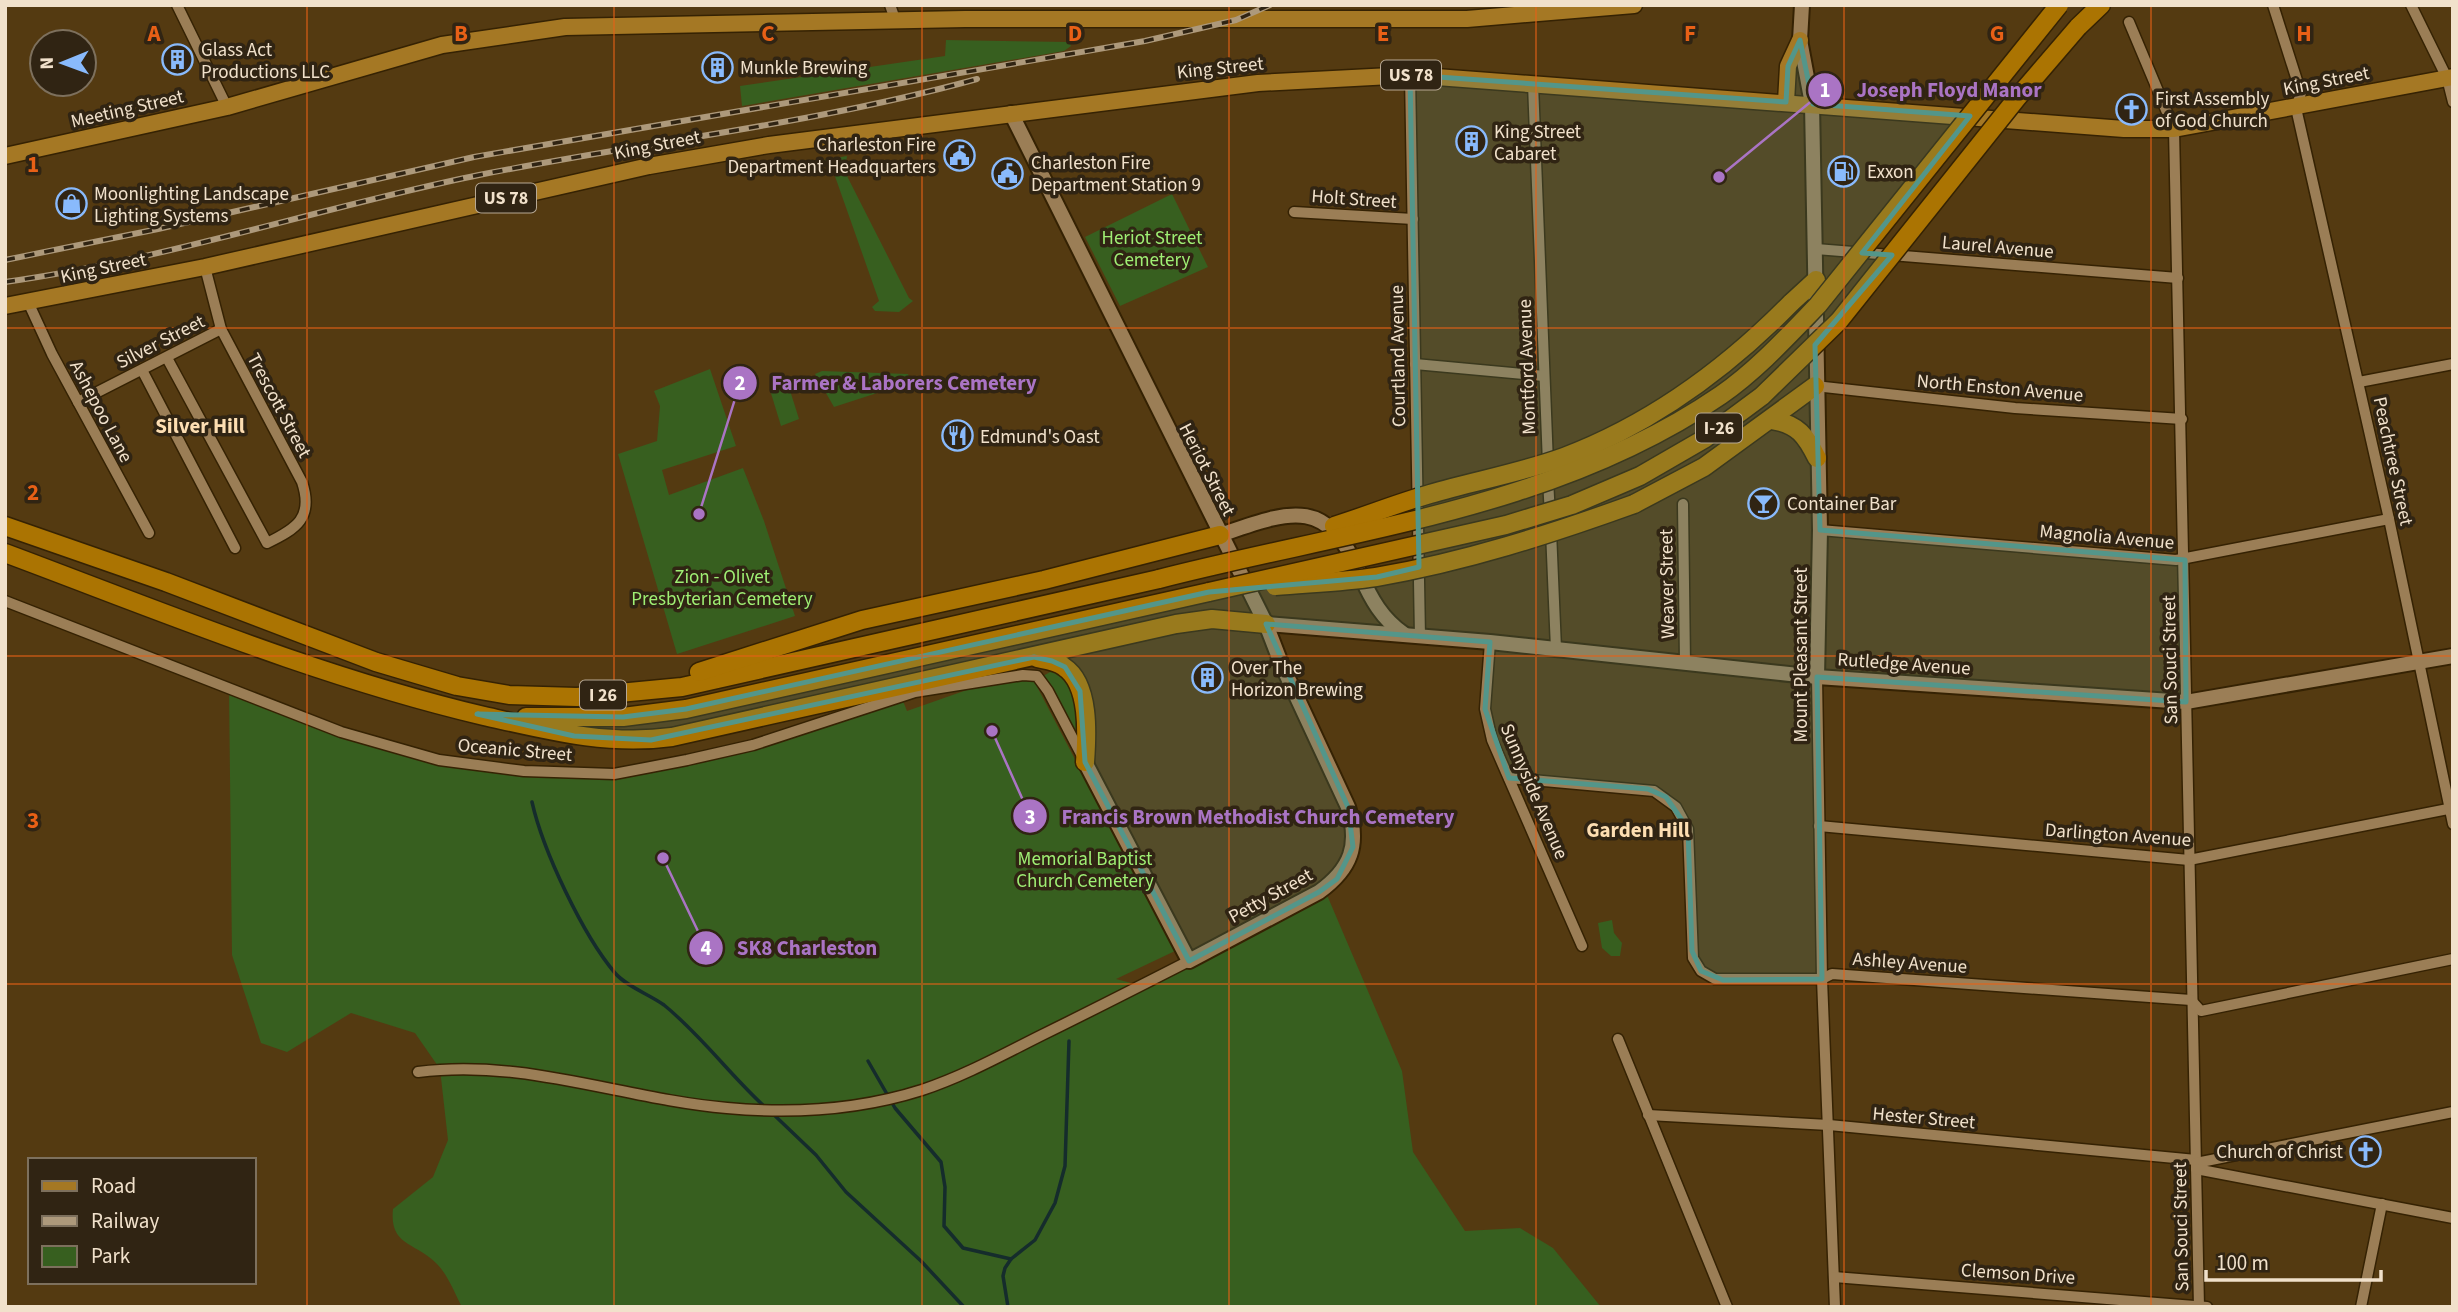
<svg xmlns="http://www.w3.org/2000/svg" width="2458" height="1312" font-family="'Source Sans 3',sans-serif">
<rect width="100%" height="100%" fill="#543a11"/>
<g fill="#375f1f">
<path d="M946,40L1069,42L1071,46L1064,51L742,106L740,86L945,56Z"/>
<path d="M847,156L845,169L848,178L909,298L913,301L899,312L875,311L872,307L879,301L831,165L823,160Z"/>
<path d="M1172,194L1208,267L1120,306L1085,237Z"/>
<path d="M710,369L736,446L662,470L669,495L743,468L764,521L795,616L677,654L618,454L657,441L660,406L654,391Z"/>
<path d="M822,371L908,374L911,382L834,407L815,374Z"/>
<path d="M788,384L799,419L781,426L770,390Z"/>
<path d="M1052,671H1062L1075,693L1078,740L1043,676Z"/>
<path d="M1032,677L1175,951L1116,979L1142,986L1324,888L1402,1071L1413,1152L1465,1231L1520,1228L1553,1248L1601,1307H462C455,1294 448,1275 437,1264C417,1242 389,1247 393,1209L433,1177L448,1140L440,1069L415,1033L351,1013L287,1052L261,1043L232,955L229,687L341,732L439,760L614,774L687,760L901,696L907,711L981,685Z"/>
<path d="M1612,920L1614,933L1622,943L1620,956H1611L1602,948L1598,923Z"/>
</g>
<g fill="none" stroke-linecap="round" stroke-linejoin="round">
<g stroke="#152c2c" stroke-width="3.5">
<path d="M532,802C543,851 583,935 615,973C627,987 649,994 664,1005C701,1035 730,1075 765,1107"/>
<path d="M868,1061L895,1108L941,1162L945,1187L944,1226L963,1248L1011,1259"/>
<path d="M771,1112L816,1155L846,1192L921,1261L964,1307"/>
<path d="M1008,1307L1003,1276L1005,1268L1011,1259L1035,1240L1055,1203L1065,1166L1069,1041"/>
</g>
<defs>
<g id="street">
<path d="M177,5L227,107"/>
<path d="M890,5L896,22"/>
<path d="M2273,5L2301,93L2296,108L2389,519L2453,824"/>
<path d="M2411,5L2447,78L2453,102"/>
<path d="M2129,22L2174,129L2199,1307"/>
<path d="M1410,75L1420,637"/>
<path d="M1533,84L1548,464"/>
<path d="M1294,212L1413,219"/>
<path d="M1816,249L2178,278"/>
<path d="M29,304L52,354L149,533"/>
<path d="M167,358L267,543C296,529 314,518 302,482L221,329L205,267"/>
<path d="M1415,364L1544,376"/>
<path d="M142,370L235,548"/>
<path d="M2359,382L2453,364"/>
<path d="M1815,386L2015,408L2182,419"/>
<path d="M78,402L221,329"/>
<path d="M1548,479L1550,516"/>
<path d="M1683,504L1685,663"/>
<path d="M1820,530L2176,560L2389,519"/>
<path d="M1551,531L1556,649"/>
<path d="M5,601L341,732L439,760L524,771L614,774L687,760L753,745L915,692L1023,675L1037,676L1048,691L1082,756"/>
<path d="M1490,642L1485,709L1492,740L1582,946"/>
<path d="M1817,677L1822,979L1835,1307"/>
<path d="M1509,778L1654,791L1676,807L1688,829L1693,958L1701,971L1715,979H1822L1832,974L2191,1000L2201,1011L2453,959"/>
<path d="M1819,826L2189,860L2453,808"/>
<path d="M1618,1039L1727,1307"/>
<path d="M418,1072C525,1058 623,1099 727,1108C792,1114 859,1110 922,1090C964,1076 1002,1055 1042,1035C1091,1011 1140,986 1189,961"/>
<path d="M1648,1115L1829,1125L2196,1160"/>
<path d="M2196,1163L2453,1112"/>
<path d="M2196,1169L2453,1218"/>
<path d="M1834,1277L2207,1307"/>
<path d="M2361,1307L2382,1204"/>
</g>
<g id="secondary">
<path d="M1802,5L1800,40L1812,104L1820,530L1817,677"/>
<path d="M1011,113L1266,624L1281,663L1348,807C1360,845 1351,869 1319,892L1189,961L1085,762"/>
<path d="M1220,535C1290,511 1326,495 1360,574C1371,599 1382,619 1404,634"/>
<path d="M1266,624L1490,642L1817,677L2186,702L2453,656"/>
</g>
<g id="primary">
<path d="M1786,102L1788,66L1800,40"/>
<path d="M5,156L227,107L442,45L565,27L965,19H1467L1634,5"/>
<path d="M5,306L205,267L649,166L769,145L1258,83L1410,75L2124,129H2174L2453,77"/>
</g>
<g id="highway">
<path d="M2078,27L2101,5"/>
<path d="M1791,303L1816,280"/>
<path d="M1772,420C1798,424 1806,436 1817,458"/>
<path d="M1634,504L1704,467L1815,386"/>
<path d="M5,526L166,582L376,662L457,686L509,695L577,697L682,687L1159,579"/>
<path d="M5,553C163,612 319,677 484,716C547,730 607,746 672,737L1176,624L1212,619L1266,624"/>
<path d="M1037,658C1046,660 1057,661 1064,667C1090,684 1087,735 1085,762"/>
<path d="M699,672L862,620L1044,580L1220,535"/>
<path d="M526,717H623L686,709L1209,592"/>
</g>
</defs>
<use href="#street" stroke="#352203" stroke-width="13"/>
<use href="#secondary" stroke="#352203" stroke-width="18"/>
<use href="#primary" stroke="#352203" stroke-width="19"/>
<use href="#highway" stroke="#352203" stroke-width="21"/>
<use href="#street" stroke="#9b7e56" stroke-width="10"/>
<use href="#secondary" stroke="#9b7e56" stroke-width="14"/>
<use href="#primary" stroke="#a57824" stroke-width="16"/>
<use href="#highway" stroke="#ab7402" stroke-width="18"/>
<defs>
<g id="rail">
<path d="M5,260L158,229L474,157L1145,41L1236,20L1270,5"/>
<path d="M5,282C165,260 321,207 479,175C645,142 814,124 977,79"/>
</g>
</defs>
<use href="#rail" stroke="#ad997b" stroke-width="6"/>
<use href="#rail" stroke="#302413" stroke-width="3.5" stroke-dasharray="10" stroke-linecap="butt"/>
<defs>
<g id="highway-bridge">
<path d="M1334,526C1366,516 1398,503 1430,494C1474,481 1520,473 1564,457C1651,424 1726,369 1791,303"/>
<path d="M1159,579C1349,530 1555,509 1721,395C1757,370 1788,336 1818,305L2059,5"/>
<path d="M1275,586C1309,583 1343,582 1376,577C1464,562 1551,534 1634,504"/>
<path d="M1209,592L1506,525L1572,505L1640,476L1704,439L1762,396L1839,321L2017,98L2078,27"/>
</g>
</defs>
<use href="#highway-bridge" stroke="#352203" stroke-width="21" stroke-linecap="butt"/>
<use href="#highway-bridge" stroke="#ab7402" stroke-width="18"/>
</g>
<path fill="#53968a" fill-opacity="0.2" stroke="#53968a" stroke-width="5" stroke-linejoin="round" d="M1800,40L1813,104L1970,116L1862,253L1892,255L1815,345L1820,530L2185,560L2186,702L1817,677L1822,979L1723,980L1701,971L1692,951L1688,829L1666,797L1648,789L1509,778L1485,709L1490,642L1266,624L1348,807L1353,847L1337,879L1319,892L1189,961L1085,762L1080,691L1065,667L1052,661L1034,657L651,740L574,736L477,714L623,717L686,709L1209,592L1377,577L1419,567L1410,75L1786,102L1788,66Z"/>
<path fill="none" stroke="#e86016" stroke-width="2" stroke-opacity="0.55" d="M307,5V1307M614,5V1307M922,5V1307M1229,5V1307M1536,5V1307M1844,5V1307M2151,5V1307M5,328H2453M5,656H2453M5,984H2453"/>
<defs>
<symbol id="building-ring" viewBox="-11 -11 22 22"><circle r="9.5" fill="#302413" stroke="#89bafc" stroke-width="1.5"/><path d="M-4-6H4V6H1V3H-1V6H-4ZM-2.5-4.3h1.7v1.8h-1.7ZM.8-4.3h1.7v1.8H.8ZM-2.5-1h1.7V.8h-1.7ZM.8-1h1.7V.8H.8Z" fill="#89bafc"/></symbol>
<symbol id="church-ring" viewBox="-11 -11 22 22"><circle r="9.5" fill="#302413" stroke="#89bafc" stroke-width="1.5"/><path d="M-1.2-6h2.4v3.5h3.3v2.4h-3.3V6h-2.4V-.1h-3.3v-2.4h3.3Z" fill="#89bafc"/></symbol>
<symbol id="civic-ring" viewBox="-11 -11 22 22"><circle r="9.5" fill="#302413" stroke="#89bafc" stroke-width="1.5"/><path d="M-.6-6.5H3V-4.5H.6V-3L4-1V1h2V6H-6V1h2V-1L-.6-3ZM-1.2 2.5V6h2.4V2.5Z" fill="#89bafc"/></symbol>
<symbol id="fuel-ring" viewBox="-11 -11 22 22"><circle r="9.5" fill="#302413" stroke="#89bafc" stroke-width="1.5"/><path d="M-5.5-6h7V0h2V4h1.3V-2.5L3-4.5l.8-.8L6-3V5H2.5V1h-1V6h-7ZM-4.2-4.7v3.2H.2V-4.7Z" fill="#89bafc"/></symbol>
<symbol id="shop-ring" viewBox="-11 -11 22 22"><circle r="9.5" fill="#302413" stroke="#89bafc" stroke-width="1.5"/><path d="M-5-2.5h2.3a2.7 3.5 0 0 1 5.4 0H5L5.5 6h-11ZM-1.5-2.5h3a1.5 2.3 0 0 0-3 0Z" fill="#89bafc"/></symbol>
<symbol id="restaurant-ring" viewBox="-11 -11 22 22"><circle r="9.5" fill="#302413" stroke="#89bafc" stroke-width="1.5"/><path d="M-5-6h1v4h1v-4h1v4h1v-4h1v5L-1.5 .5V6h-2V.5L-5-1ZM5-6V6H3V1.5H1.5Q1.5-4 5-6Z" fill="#89bafc"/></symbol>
<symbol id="bar-ring" viewBox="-11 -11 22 22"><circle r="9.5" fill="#302413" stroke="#89bafc" stroke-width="1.5"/><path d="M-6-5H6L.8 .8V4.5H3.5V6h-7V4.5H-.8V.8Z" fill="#89bafc"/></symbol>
</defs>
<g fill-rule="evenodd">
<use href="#building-ring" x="160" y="42" width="35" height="35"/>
<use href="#building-ring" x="700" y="50" width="35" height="35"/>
<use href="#church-ring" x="2114" y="92" width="35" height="35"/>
<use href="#building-ring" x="1454" y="124" width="35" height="35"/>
<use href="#civic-ring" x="942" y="138" width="35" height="35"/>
<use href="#fuel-ring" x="1826" y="154" width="35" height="35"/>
<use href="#civic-ring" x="990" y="156" width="35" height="35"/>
<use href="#shop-ring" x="54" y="186" width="35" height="35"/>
<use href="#restaurant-ring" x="940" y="418" width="35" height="35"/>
<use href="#bar-ring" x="1746" y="486" width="35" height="35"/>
<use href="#building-ring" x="1190" y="660" width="35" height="35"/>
<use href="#church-ring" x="2348" y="1134" width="35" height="35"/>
</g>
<g text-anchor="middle" stroke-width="7" stroke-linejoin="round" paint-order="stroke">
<g fill="#302413" stroke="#b7a894" stroke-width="2">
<rect x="1381" y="60.5" width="60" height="29" rx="5"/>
<rect x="476" y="183.5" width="60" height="29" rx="5"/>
<rect x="1696" y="413.5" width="46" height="29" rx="5"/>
<rect x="580" y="680.5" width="46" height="29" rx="5"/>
</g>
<g font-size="18" font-weight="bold" fill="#f1e1cb">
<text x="1411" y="81">US 78</text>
<text x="506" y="204">US 78</text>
<text x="1719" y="434">I-26</text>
<text x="603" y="701">I 26</text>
</g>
<g font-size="19" fill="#f1e1cb" stroke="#302413" text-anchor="start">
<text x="201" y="56">Glass Act<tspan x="201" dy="22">Productions LLC</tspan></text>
<text x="740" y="74">Munkle Brewing</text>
<text x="2155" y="105">First Assembly<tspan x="2155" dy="22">of God Church</tspan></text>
<text x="1494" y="138">King Street<tspan x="1494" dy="22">Cabaret</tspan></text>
<text x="936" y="151" text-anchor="end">Charleston Fire<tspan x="936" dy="22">Department Headquarters</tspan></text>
<text x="1031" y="169">Charleston Fire<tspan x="1031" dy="22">Department Station 9</tspan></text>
<text x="1867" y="178">Exxon</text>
<text x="94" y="200">Moonlighting Landscape<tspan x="94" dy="22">Lighting Systems</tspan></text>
<text x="980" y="443">Edmund's Oast</text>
<text x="1787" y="510">Container Bar</text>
<text x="1231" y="674">Over The<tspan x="1231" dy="22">Horizon Brewing</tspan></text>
<text x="2343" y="1158" text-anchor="end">Church of Christ</text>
</g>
<g font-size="19" fill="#f1e1cb" stroke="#302413">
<text transform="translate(1220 67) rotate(-6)" y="7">King Street</text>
<text transform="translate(2326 80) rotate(-11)" y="7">King Street</text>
<text transform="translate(127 108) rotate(-13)" y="7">Meeting Street</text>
<text transform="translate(657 144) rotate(-11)" y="7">King Street</text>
<text transform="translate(1354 198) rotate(4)" y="7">Holt Street</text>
<text transform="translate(1998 246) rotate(5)" y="7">Laurel Avenue</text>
<text transform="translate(103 267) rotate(-12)" y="7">King Street</text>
<text transform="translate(160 341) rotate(-27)" y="7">Silver Street</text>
<text transform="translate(1397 356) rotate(-91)" y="7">Courtland Avenue</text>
<text transform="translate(1526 367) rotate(-92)" y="7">Montford Avenue</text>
<text transform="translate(2000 387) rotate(5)" y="7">North Enston Avenue</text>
<text transform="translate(280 405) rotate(62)" y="7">Trescott Street</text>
<text transform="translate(102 411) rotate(62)" y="7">Ashepoo Lane</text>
<text transform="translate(2394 461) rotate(78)" y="7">Peachtree Street</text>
<text transform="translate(1208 469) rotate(63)" y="7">Heriot Street</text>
<text transform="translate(2107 536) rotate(5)" y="7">Magnolia Avenue</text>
<text transform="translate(1666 584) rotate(-91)" y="7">Weaver Street</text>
<text transform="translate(1800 655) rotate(-90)" y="7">Mount Pleasant Street</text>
<text transform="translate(2169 660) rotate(-91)" y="7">San Souci Street</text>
<text transform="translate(1904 663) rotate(4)" y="7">Rutledge Avenue</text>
<text transform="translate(515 749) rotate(5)" y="7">Oceanic Street</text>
<text transform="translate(1535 791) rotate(67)" y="7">Sunnyside Avenue</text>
<text transform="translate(2118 834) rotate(4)" y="7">Darlington Avenue</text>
<text transform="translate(1270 895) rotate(-29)" y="7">Petty Street</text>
<text transform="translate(1910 962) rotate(4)" y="7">Ashley Avenue</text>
<text transform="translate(1924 1117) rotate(5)" y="7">Hester Street</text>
<text transform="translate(2180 1227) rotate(-91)" y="7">San Souci Street</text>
<text transform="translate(2018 1273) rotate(4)" y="7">Clemson Drive</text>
</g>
<g font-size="19" fill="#9fef74" stroke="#302413">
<text x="1152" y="244">Heriot Street<tspan x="1152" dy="22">Cemetery</tspan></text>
<text x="722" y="583">Zion - Olivet<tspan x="722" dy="22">Presbyterian Cemetery</tspan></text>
<text x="1085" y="865">Memorial Baptist<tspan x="1085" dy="22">Church Cemetery</tspan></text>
</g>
<g font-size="21" font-weight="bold" fill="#fddeb2" stroke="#302413">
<text x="200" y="433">Silver Hill</text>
<text x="1638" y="837">Garden Hill</text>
</g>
</g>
<g font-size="23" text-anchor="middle" font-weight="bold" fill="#e86016" stroke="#302413" stroke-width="7" stroke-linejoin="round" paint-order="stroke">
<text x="154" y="41">A</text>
<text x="461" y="41">B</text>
<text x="768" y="41">C</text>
<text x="1075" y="41">D</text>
<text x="1383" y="41">E</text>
<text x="1690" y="41">F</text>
<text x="1997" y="41">G</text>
<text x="2304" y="41">H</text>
<text x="33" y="172">1</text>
<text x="33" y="500">2</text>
<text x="33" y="828">3</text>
</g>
<path fill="none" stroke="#aa74c4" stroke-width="2.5" d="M1719 177L1825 90M699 514L740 383M992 731L1030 816M663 858L706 948"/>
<g fill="#aa74c4" stroke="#302413" stroke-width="2.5">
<circle cx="1719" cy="177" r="7"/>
<circle cx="699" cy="514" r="7"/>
<circle cx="992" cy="731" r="7"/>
<circle cx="663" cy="858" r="7"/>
<circle cx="1825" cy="90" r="18"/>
<circle cx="740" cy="383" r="18"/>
<circle cx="1030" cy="816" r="18"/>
<circle cx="706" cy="948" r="18"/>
</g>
<g font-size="21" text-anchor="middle" font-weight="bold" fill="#fff">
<text x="1825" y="97">1</text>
<text x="740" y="390">2</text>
<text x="1030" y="824">3</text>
<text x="706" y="955">4</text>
</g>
<g font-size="21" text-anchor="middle" font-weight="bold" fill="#aa74c4" stroke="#302413" stroke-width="7" stroke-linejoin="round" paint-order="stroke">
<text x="1949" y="97">Joseph Floyd Manor</text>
<text x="904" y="390">Farmer &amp; Laborers Cemetery</text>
<text x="1258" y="824">Francis Brown Methodist Church Cemetery</text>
<text x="807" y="955">SK8 Charleston</text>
</g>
<rect width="2458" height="1312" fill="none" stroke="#f1e1cb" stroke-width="14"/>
<rect x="28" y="1158" width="228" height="126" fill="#302413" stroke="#7d705d" stroke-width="2"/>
<rect x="42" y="1181" width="35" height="10" fill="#a57824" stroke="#7d705d" stroke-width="2"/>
<text x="91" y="1193" font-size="21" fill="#f1e1cb">Road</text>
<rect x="42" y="1216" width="35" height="10" fill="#ad997b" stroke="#7d705d" stroke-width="2"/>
<text x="91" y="1228" font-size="21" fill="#f1e1cb">Railway</text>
<rect x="42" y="1246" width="35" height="21" fill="#375f1f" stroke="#7d705d" stroke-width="2"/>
<text x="91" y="1263" font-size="21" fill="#f1e1cb">Park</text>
<g transform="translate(63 63) rotate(269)"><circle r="33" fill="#302413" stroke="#7d705d" stroke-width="2"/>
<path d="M0-5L12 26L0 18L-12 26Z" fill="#89bafc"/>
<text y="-10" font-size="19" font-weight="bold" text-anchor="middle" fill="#f1e1cb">N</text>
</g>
<path d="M2206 1270v10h175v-10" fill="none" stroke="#f1e1cb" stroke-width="3.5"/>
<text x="2216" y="1270" font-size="21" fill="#f1e1cb" stroke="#302413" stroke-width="5" paint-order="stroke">100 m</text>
</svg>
